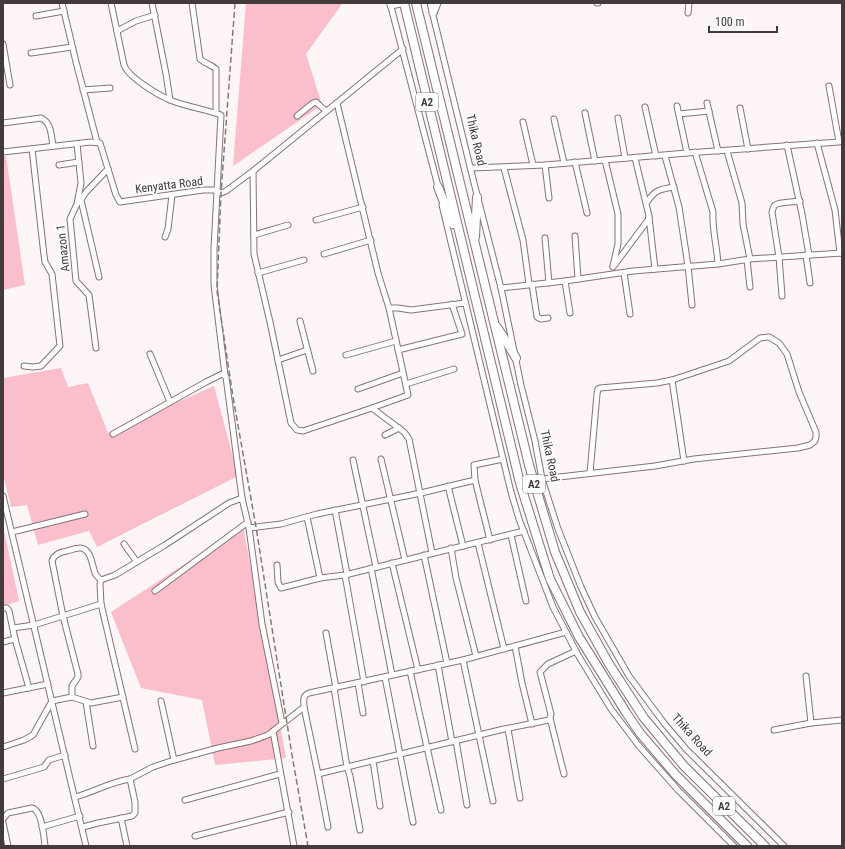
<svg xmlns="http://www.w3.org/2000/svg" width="845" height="849" font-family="'Roboto Condensed',sans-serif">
<rect width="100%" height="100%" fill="#fef5f7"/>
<g fill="#fbbecb">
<path d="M246,3H342V4L306,54L322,105L233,166Z"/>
<path d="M6,156L25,285L3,290V157Z"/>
<path d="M61,368L68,387L88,383L108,433L214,386L238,476L97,547L89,531L38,545L27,505L11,507L3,474V378Z"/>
<path d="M3,526L19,601L3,606Z"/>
<path d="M243,526L286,758L215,765L202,700L141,688L111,612Z"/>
</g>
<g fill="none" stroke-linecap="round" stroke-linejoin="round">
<defs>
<g id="minor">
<path d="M62,3L76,62L97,142"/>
<path d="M111,3L124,65C128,77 158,95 170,100C187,107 205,109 221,115L214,249V285L225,375"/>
<path d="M152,3L166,74L170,100"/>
<path d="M192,3L200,59C205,64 211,64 216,69V113"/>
<path d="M390,3L439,190"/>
<path d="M430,3L473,179L501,288L521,385L535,441L542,479L558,529L581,587L595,617L629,676L664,723L686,749L784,846"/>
<path d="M597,3H598"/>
<path d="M688,13L689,3"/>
<path d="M36,16L64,11"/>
<path d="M117,31L136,21L155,15"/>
<path d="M3,44L10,85"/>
<path d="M31,53L72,47"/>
<path d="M83,90L110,88"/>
<path d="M337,103L378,273L389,308H398L411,310L465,303"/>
<path d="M707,103L718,151"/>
<path d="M677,106L687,153"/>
<path d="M645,107L656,156"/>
<path d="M740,108L748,149"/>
<path d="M585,113L595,161"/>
<path d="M679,114L709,111"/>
<path d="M297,116L313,103L316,102L326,111"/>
<path d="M618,118L625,158"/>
<path d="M554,119L564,163"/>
<path d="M523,122L533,165"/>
<path d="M3,123L41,118C52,123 51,136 53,146"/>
<path d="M817,143L835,210L840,253"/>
<path d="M77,144L81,183L77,204L70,219L76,281L89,295L96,348"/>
<path d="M787,145L802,214L809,255"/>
<path d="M727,151L742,203L743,224L750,259"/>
<path d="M3,152L91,142L100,143L116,195L120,202L203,190H214L221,193L226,191L253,171L403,49"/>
<path d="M695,152L713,212C712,230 717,246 718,264"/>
<path d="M665,156L679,207L688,266L692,305"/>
<path d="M605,160L618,214V244L613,266"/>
<path d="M575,162L587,213"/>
<path d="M59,165L79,162"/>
<path d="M545,165L549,198"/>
<path d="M471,168L545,165L687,153L839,142L829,86"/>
<path d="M504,168L523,240L529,284"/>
<path d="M253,171L254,254L270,322L291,423L297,430L303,431L372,408L408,395L389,308"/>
<path d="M647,202C655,190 660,189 674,187"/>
<path d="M442,205L511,492L519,519L553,607L578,655L611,709L639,746L678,790L734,846"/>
<path d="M649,217L655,269"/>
<path d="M316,220L363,207"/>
<path d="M254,235L288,225"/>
<path d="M575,236L578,279"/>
<path d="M165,237L168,229L172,195"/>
<path d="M545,238L549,283"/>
<path d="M324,254L371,240"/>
<path d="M806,255L810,283"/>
<path d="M747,260L750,287"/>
<path d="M613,267L648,220L649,216L635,158"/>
<path d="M258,273L304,260"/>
<path d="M624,273L630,314"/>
<path d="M99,277L81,200L86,192L108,169"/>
<path d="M565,281L570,313"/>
<path d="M532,284L537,317L541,319L548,318"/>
<path d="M501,288L565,281L633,271L718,264L750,259L842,253"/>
<path d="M782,296L779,257L772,212C773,209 773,207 775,205C779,202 795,202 800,201"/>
<path d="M300,321L313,371"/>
<path d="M398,350L462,334L452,304"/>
<path d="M150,354L170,402"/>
<path d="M346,355L396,341"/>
<path d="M278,360L307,350"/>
<path d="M24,366L33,367L41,366L60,346L52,274L45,262L44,255L32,149"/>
<path d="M672,380L684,461"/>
<path d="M406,384L454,369"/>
<path d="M358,389L403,373"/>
<path d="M372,408L404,432L409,439L432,553"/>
<path d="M113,434L206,382L222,374L226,377L242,498"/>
<path d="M385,435L399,428"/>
<path d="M381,459L405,560"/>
<path d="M353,460L376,567"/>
<path d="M542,479L655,466L694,459L798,448L810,445L815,441L816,437V432L799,392L787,354L779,343L769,337L760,338L729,361L672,380L657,383L600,388L598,389L597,394L590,473"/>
<path d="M475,480L490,540"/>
<path d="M448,486L463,546"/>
<path d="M3,496L86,846"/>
<path d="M335,510L347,574"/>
<path d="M307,517L320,578"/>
<path d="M249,528L281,524L317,514L421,493L475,480L474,465L503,459"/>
<path d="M12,532L85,514"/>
<path d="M511,535L526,601"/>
<path d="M478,543L504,649"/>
<path d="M124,544L137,562"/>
<path d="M451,548L456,578L476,656"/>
<path d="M424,555L447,663"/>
<path d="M392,563L418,670"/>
<path d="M277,565L278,582L281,588L320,578L345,575L524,531"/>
<path d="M371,568L392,675"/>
<path d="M345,575L364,682"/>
<path d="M101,580L115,575L165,545L229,503L242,498L249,528L262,624L282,723"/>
<path d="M155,591L248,522"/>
<path d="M101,604L135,749"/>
<path d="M3,608H7L9,611L15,639L3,642"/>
<path d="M13,628L34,625L101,604L100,584L101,580"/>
<path d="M566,632L463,660L309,693C302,696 304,700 304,707L318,774L504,729L549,720L550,718L551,714L540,672L548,664L576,651"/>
<path d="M326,633L336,688"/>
<path d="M15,639L29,688"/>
<path d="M515,646L522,683L532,724"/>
<path d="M463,660L493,801"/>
<path d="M438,665L452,742"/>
<path d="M410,671L441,810"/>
<path d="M385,677C394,725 404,773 413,822"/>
<path d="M358,683L363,713"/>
<path d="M334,688L347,767L350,776L360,830"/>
<path d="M3,693L48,684"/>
<path d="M72,697V686L78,677V674L63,616L52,561C54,554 60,552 67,551C71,550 75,548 79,548C91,547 92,565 95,573C96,576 99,578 101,580"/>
<path d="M161,701L174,760"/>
<path d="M86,702L93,746"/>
<path d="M550,718L564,774"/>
<path d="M811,723L842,720"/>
<path d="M508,729L520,798"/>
<path d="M774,730L811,723L806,676"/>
<path d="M273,731L294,846"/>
<path d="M456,741L467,805"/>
<path d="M3,747L24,740L33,735L52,701L72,697L91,703L123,697"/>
<path d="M373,761L380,806"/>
<path d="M318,774L328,827"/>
<path d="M3,779L44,767L49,760L65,755"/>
<path d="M75,797C94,792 110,782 130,779"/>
<path d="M185,800L280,774"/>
<path d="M121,818L127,846"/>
<path d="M3,819L8,813L32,808C42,810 44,837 45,846"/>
<path d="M3,823L8,846"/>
<path d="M42,827L80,816"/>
<path d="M83,827L98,823L132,816L135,813V802L130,779L153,767L174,760L218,748L251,741L268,735L304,707"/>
<path d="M195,836L289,812"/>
</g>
<g id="secondary">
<path d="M391,5L400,3"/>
<path d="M433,13L437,3"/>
</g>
<g id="trunk">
<path d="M404,3L520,483L550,579L579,637L627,714L640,733L675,774L747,846"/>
<path d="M416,3L529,465L555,552L580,612L609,664L644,718L684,766L765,846"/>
<path d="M438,187L453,224"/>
<path d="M475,237L477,197"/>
<path d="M496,326L503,336L516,358"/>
</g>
</defs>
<use href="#minor" stroke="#867276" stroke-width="7"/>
<use href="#secondary" stroke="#867276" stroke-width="9"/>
<use href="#trunk" stroke="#867276" stroke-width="10"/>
<use href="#minor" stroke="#fff" stroke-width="5"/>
<use href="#secondary" stroke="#fff" stroke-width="7"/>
<use href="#trunk" stroke="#fff" stroke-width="8"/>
<path stroke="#82797b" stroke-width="1.5" stroke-dasharray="6 3" stroke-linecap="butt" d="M235,3L221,193L217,291L233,397L256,527L292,755L308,846"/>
</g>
<g text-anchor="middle" stroke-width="3.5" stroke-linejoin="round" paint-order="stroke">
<g fill="#fff" stroke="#7b7576" stroke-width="1">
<rect x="416" y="93" width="22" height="18" rx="3"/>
<rect x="523" y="475" width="22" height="18" rx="3"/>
<rect x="713" y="797" width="22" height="18" rx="3"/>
</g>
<g font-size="11" font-weight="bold" fill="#433a3c">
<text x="427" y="106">A2</text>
<text x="534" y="488">A2</text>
<text x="724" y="810">A2</text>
</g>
<g font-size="12" fill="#433a3c" stroke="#fff">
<text transform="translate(476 140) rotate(77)" y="4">Thika Road</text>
<text transform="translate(169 185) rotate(-7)" y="4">Kenyatta Road</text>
<text transform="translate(63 248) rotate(-96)" y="4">Amazon 1</text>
<text transform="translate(550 456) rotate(78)" y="4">Thika Road</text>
<text transform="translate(692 735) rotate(48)" y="4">Thika Road</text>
</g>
</g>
<rect width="845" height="849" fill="none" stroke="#433a3c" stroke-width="8"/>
<path d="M709 26v6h68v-6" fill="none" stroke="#433a3c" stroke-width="2"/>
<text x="715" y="26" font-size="12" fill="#433a3c" stroke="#ffffff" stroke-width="3" paint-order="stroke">100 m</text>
</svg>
